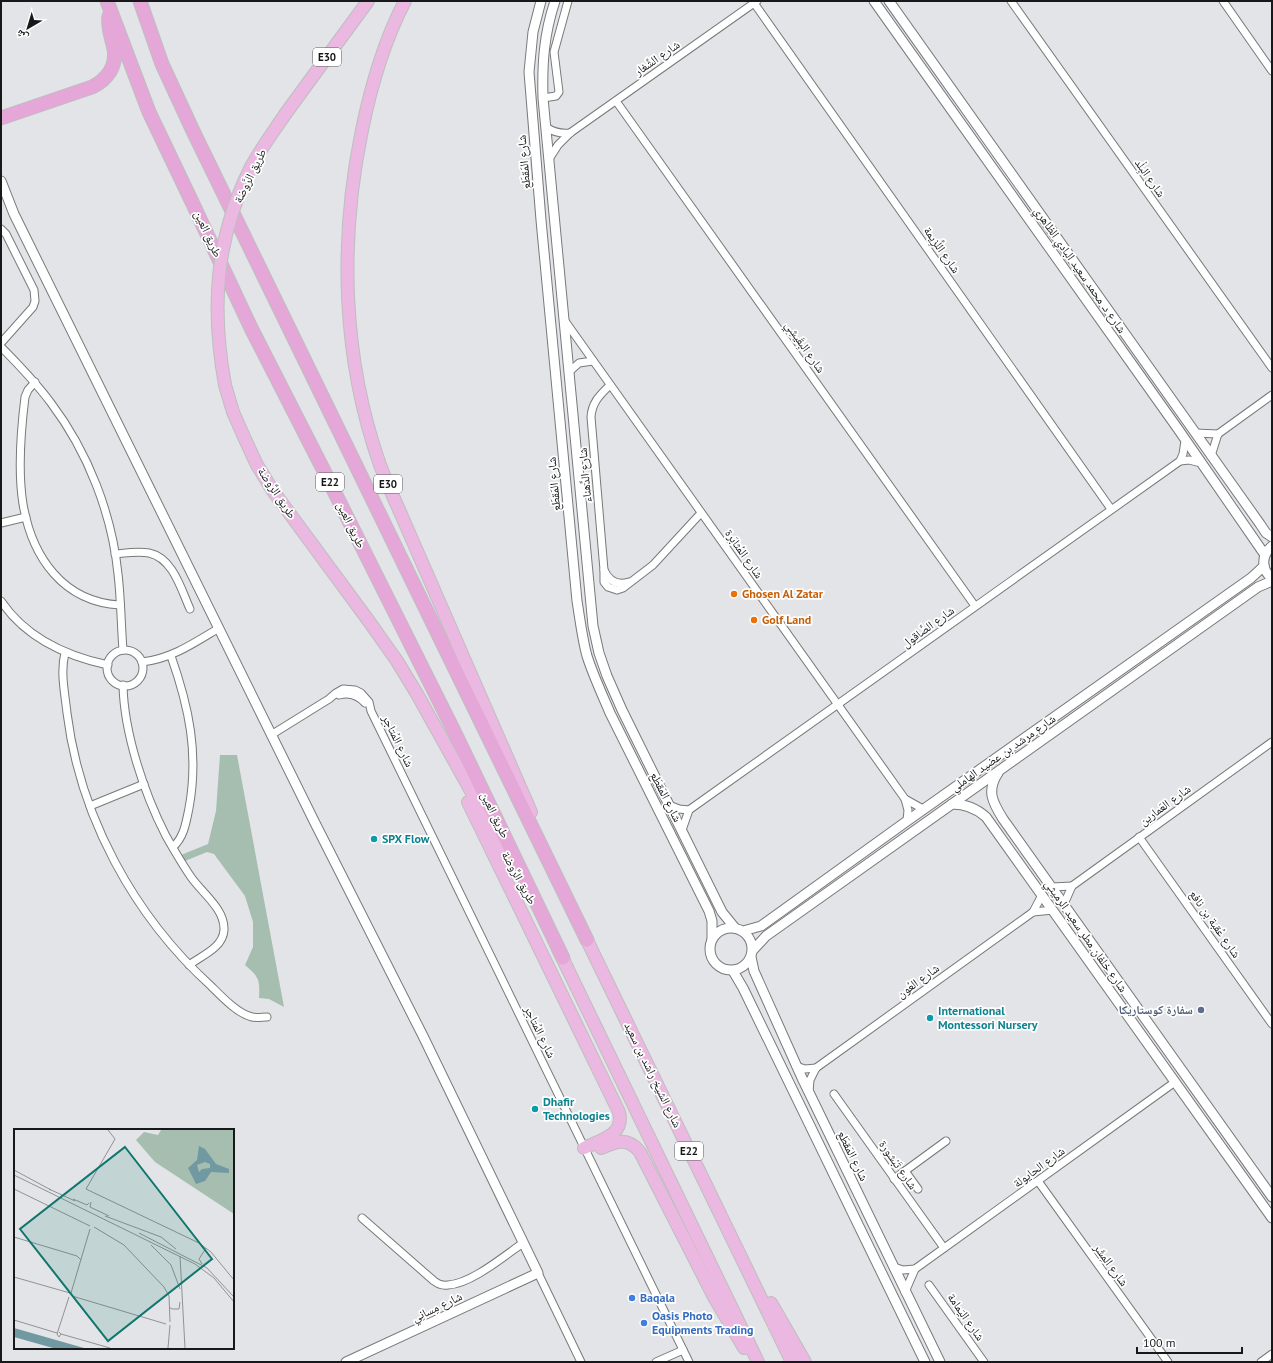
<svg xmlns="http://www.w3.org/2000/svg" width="1273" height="1363" font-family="'PT Sans','Noto Naskh Arabic',sans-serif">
<rect width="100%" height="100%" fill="#e2e4e7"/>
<path fill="#a6beb0" d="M220,755H237L284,1007L269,999L259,998C260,979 259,977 245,965L253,947V922L245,896L214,854L207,852L185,861L181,855L208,844L216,811Z"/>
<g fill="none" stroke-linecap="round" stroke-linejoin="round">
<defs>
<g id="minor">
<path d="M1011,1L1272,368"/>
<path d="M1223,1L1272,71"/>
<path d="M754,3L1111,509"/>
<path d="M543,98L556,96L559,92L554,52L568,1"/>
<path d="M616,101L975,606"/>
<path d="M546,127C553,132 560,134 570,133"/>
<path d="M549,159L558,145L570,133L757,1"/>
<path d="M1,229L6,234L34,290L35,301L33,307L1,343"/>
<path d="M565,321L905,799L923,809"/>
<path d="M1,347C19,365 36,383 51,403C88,452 112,514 118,574C121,599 121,625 123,650"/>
<path d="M569,372L579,363L593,361"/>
<path d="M35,382L28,390L25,397C21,429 18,473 23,504C32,557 63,602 120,605"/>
<path d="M610,385C600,395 592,402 591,417L604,570V582L608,587L617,590L623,588L653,565L701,513"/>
<path d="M1195,433L1218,434L1272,395"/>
<path d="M1211,456L1218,434"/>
<path d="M1180,461L1189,460L1201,463"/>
<path d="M1,523L26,517"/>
<path d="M115,554C126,553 138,551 149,553C173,558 181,589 190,609"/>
<path d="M604,570C609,581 617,586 629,582"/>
<path d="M1,601C26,638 66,656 108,665"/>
<circle cx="125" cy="668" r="18"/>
<path d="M65,653C60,672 65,694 67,713C80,817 134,916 211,986C221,996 238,1014 252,1017C257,1018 262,1017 267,1017"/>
<path d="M171,656C189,707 199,754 189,808C186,823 184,837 173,847"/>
<path d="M142,662C171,659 194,643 219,628"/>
<path d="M123,685C124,733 144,793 166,836C174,850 182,864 191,877C202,893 225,909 224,930C223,948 201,956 189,965"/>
<path d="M339,695C350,692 358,695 365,703"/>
<path d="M271,735L329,699L336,693L343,689L355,690L361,693L369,702L371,711L689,1362"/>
<path d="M905,799L908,810L907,821"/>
<path d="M669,805L679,809L689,810"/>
<path d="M90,806L144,784"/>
<path d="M682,830L689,810L1180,461L1183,454L1185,441"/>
<path d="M1139,837L1272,1024"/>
<path d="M1052,887L1072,886"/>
<path d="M1064,904L1072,886L1272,742"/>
<path d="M1033,912L1042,895"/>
<path d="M796,1066L805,1069L816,1068"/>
<path d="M809,1092L810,1080L816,1068L1033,912L1053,910"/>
<path d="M834,1094L944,1248"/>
<path d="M905,1171L918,1189"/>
<path d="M894,1179L946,1141"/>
<path d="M1038,1181L1168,1362"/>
<path d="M362,1218L434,1281C438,1284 443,1286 448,1285C471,1284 504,1256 523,1243"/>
<path d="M894,1267L903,1270L915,1269L1175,1082"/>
<path d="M538,1273L581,1362"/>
<path d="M929,1285L984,1362"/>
<path d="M905,1292L915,1269"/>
<path d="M656,1362L683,1350"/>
<path d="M1261,1362L1272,1354"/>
</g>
<g id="tertiary">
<path d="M541,1L533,32L529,72L541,220L577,601C580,619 582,638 587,656C593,675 602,694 610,713L709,911L712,921V939"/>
<path d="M555,1C544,34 542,63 543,98L593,626L599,653L607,676L622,710L722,912L735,928"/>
<path d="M874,1L1178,429L1265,555"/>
<path d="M889,1L1260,524L1266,533L1272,537"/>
<path d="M1,181L14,214L315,823L423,1036L538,1273L346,1362"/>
<path d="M1272,546C1261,555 1261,570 1272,578"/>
<path d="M998,773C986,791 993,803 1003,819L1272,1197"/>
<path d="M952,804C966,804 976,808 986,817L1272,1218"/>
<circle cx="731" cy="949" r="21"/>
<path d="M743,931L761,926L907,821L1251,578L1264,566"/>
<path d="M753,950L766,936L1258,587L1272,581"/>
<path d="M751,957L754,971L802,1078L940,1362"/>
<path d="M733,971L743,988L925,1362"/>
</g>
<g id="trunk">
<path d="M405,1C384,41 371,86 362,130C339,241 342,357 380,465C386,481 393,496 400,512L531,812"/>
<path d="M286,113L368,1"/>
<path d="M225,385L233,412L244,437L257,465L273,491L368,620L397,661L417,694L516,872"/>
<path d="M468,802L619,1112C625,1135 601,1140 584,1148"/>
<path d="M583,932L792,1362"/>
<path d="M558,949L758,1362"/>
<path d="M601,1148C617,1141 628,1137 640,1152L714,1297L744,1348"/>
<path d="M771,1303L805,1362"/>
</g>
<g id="motorway">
<path d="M107,1L149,112L192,202L251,328L323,469L454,731L563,958"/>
<path d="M140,1L162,64L193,131L587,940"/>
<path d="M1,118L92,87C107,80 117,66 114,49C112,38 107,28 109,16"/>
</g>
</defs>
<use href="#minor" stroke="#77797b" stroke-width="9"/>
<use href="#tertiary" stroke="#77797b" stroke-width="11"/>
<use href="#trunk" stroke="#bebebf" stroke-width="14"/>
<use href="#motorway" stroke="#bebebf" stroke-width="15"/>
<use href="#minor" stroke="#fff" stroke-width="7"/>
<use href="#tertiary" stroke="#fff" stroke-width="9"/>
<use href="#trunk" stroke="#eab8e0" stroke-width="12"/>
<use href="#motorway" stroke="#e4a7d8" stroke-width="13"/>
<defs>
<path id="trunk-bridge" d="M225,385C211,308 215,239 251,167C261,148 274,131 286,113"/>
</defs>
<use href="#trunk-bridge" stroke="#bebebf" stroke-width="14" stroke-linecap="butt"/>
<use href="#trunk-bridge" stroke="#eab8e0" stroke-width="12"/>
</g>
<g fill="#e8710a" stroke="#fff" stroke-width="1.5">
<circle cx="734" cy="594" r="4"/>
<circle cx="754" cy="620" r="4"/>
</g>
<g fill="#0f9aa8" stroke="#fff" stroke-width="1.5">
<circle cx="374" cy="839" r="4"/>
<circle cx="930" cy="1018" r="4"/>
<circle cx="535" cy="1109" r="4"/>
</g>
<circle fill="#5c6f8a" stroke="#fff" stroke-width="1.5" cx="1201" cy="1010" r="4"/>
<g fill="#3f7fe0" stroke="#fff" stroke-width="1.5">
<circle cx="632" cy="1298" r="4"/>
<circle cx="644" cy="1323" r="4"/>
</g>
<g text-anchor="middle" stroke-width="3.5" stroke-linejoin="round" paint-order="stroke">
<g fill="#fff" stroke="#5d5d5e" stroke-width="1">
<rect x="313" y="48" width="28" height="18" rx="3"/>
<rect x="316" y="473" width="28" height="18" rx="3"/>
<rect x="374" y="475" width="28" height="18" rx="3"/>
<rect x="675" y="1142" width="28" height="18" rx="3"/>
</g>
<g font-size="11" font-weight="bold" fill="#171819">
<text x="327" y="61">E30</text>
<text x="330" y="486">E22</text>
<text x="388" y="488">E30</text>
<text x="689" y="1155">E22</text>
</g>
<g font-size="12" fill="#171819" stroke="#fff">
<text transform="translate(657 58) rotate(-35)" y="4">شارع الشِّغار</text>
<text transform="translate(524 162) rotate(-95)" y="4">شارع المَقطَع</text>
<text transform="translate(250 176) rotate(-64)" y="4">طريق الرَّوضة</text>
<text transform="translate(1150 178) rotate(55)" y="4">شارع البِلْد</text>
<text transform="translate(208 234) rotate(65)" y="4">طريق العين</text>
<text transform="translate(942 250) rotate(55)" y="4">شارع اللِّزِيمة</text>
<text transform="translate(1080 270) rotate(55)" y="4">شارع د. محمد سعيد البادي الظاهري</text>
<text transform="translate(805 347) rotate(55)" y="4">شارع البِقَيشِي</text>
<text transform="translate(585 475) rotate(-95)" y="4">شارع الدَّهناء</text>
<text transform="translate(554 484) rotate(-95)" y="4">شارع المَقطَع</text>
<text transform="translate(277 493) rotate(56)" y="4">طريق الرَّوضة</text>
<text transform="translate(351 525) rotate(64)" y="4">طريق العين</text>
<text transform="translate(744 554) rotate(55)" y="4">شارع المُثابَرة</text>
<text transform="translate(928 627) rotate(-36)" y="4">شارع الصَّاقول</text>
<text transform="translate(398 741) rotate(64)" y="4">شارع المُتاجر</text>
<text transform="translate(1003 753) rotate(-35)" y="4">شارع مرشد بن عضيد الهاملي</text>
<text transform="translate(666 797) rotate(63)" y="4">شارع المَقطَع</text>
<text transform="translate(1165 805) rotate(-36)" y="4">شارع العَمارين</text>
<text transform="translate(495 815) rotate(64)" y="4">طريق العين</text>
<text transform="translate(519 878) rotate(61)" y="4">طريق الرَّوضة</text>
<text transform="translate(1215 924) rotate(55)" y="4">شارع عُقبة بن نافع</text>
<text transform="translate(1086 936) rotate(55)" y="4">شارع خلفان مطر سعيد الرميثي</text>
<text transform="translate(918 981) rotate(-36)" y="4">شارع العُون</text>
<text transform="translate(540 1032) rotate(64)" y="4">شارع المُتاجر</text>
<text transform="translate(653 1075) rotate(64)" y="4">شارع الشيخ راشد بن سعيد</text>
<text transform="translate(853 1156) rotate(64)" y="4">شارع المَقطَع</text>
<text transform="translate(898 1165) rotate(55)" y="4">شارع تَبْشورة</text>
<text transform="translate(1039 1167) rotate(-36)" y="4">شارع الحايولة</text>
<text transform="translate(1111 1265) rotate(54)" y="4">شارع المِشَر</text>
<text transform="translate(437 1307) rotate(-25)" y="4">شارع مِسانِي</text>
<text transform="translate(966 1317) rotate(55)" y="4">شارع اليَمامة</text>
</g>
<g font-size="12" font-weight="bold" fill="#c56008" stroke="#fff" text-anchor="start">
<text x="742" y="598">Ghosen Al Zatar</text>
<text x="762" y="624">Golf Land</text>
</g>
<g font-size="12" font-weight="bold" fill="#0d838f" stroke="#fff" text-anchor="start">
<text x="382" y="843">SPX Flow</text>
<text x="938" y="1015">International<tspan x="938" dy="14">Montessori Nursery</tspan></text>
<text x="543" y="1106">Dhafir<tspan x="543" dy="14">Technologies</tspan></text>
</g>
<g font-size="12" font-weight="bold" fill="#4e5e75" stroke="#fff" text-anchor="end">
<text x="1193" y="1014">سفارة كوستاريكا</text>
</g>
<g font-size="12" font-weight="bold" fill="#366cbe" stroke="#fff" text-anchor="start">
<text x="640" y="1302">Baqala</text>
<text x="652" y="1320">Oasis Photo<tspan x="652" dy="14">Equipments Trading</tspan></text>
</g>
</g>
<g transform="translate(14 1129)">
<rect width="220" height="220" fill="#e2e4e7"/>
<path d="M147,1H220V85L141,33L122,11L130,3L144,6Z" fill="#a6beb0"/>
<path d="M185,17L191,20L202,35L215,40V44L197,43L191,52L182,55L174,39L183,31ZM191,33L196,35V39L188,40L185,43L183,36ZM0,199L70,219H39L0,208Z" fill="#7199a2" fill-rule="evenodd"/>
<path fill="none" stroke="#919295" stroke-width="1" d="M94,1L101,10L72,60L185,114L197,123L220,151M0,41L37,61M0,46L181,135L200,149L220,173M0,60L76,97M35,60L61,72M59,70L73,76L75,74M77,73L76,78L95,87M91,87L147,108L162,120M80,98L110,116L150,158L155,167L156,193M125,104L193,139L220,168M0,108L63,127L67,131M137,116L157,136L166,160M166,127L171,219M188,135L185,130L192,119M0,148L56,164M57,164L76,100M58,167L152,195M155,178L158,180H165L166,173M0,191L43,204M45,203L47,205L45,208L43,205L55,168M47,205L96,219M154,219L156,196"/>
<path fill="#0f766e" fill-opacity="0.15" stroke="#0f766e" stroke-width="2" d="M111,18L198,130L94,212L6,100Z"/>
<rect width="220" height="220" fill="none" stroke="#171819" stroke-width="2"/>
</g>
<rect width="1273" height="1363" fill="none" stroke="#171819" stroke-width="4"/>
<g transform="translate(28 28) rotate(218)" stroke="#ffffff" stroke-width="3" paint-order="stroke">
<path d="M0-3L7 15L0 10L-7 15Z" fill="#171819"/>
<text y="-6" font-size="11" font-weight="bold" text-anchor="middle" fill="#171819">ش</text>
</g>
<path d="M1137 1347v6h105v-6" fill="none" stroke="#171819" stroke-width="2"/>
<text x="1143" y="1347" font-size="12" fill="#171819" stroke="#ffffff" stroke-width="3" paint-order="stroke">100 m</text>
</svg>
